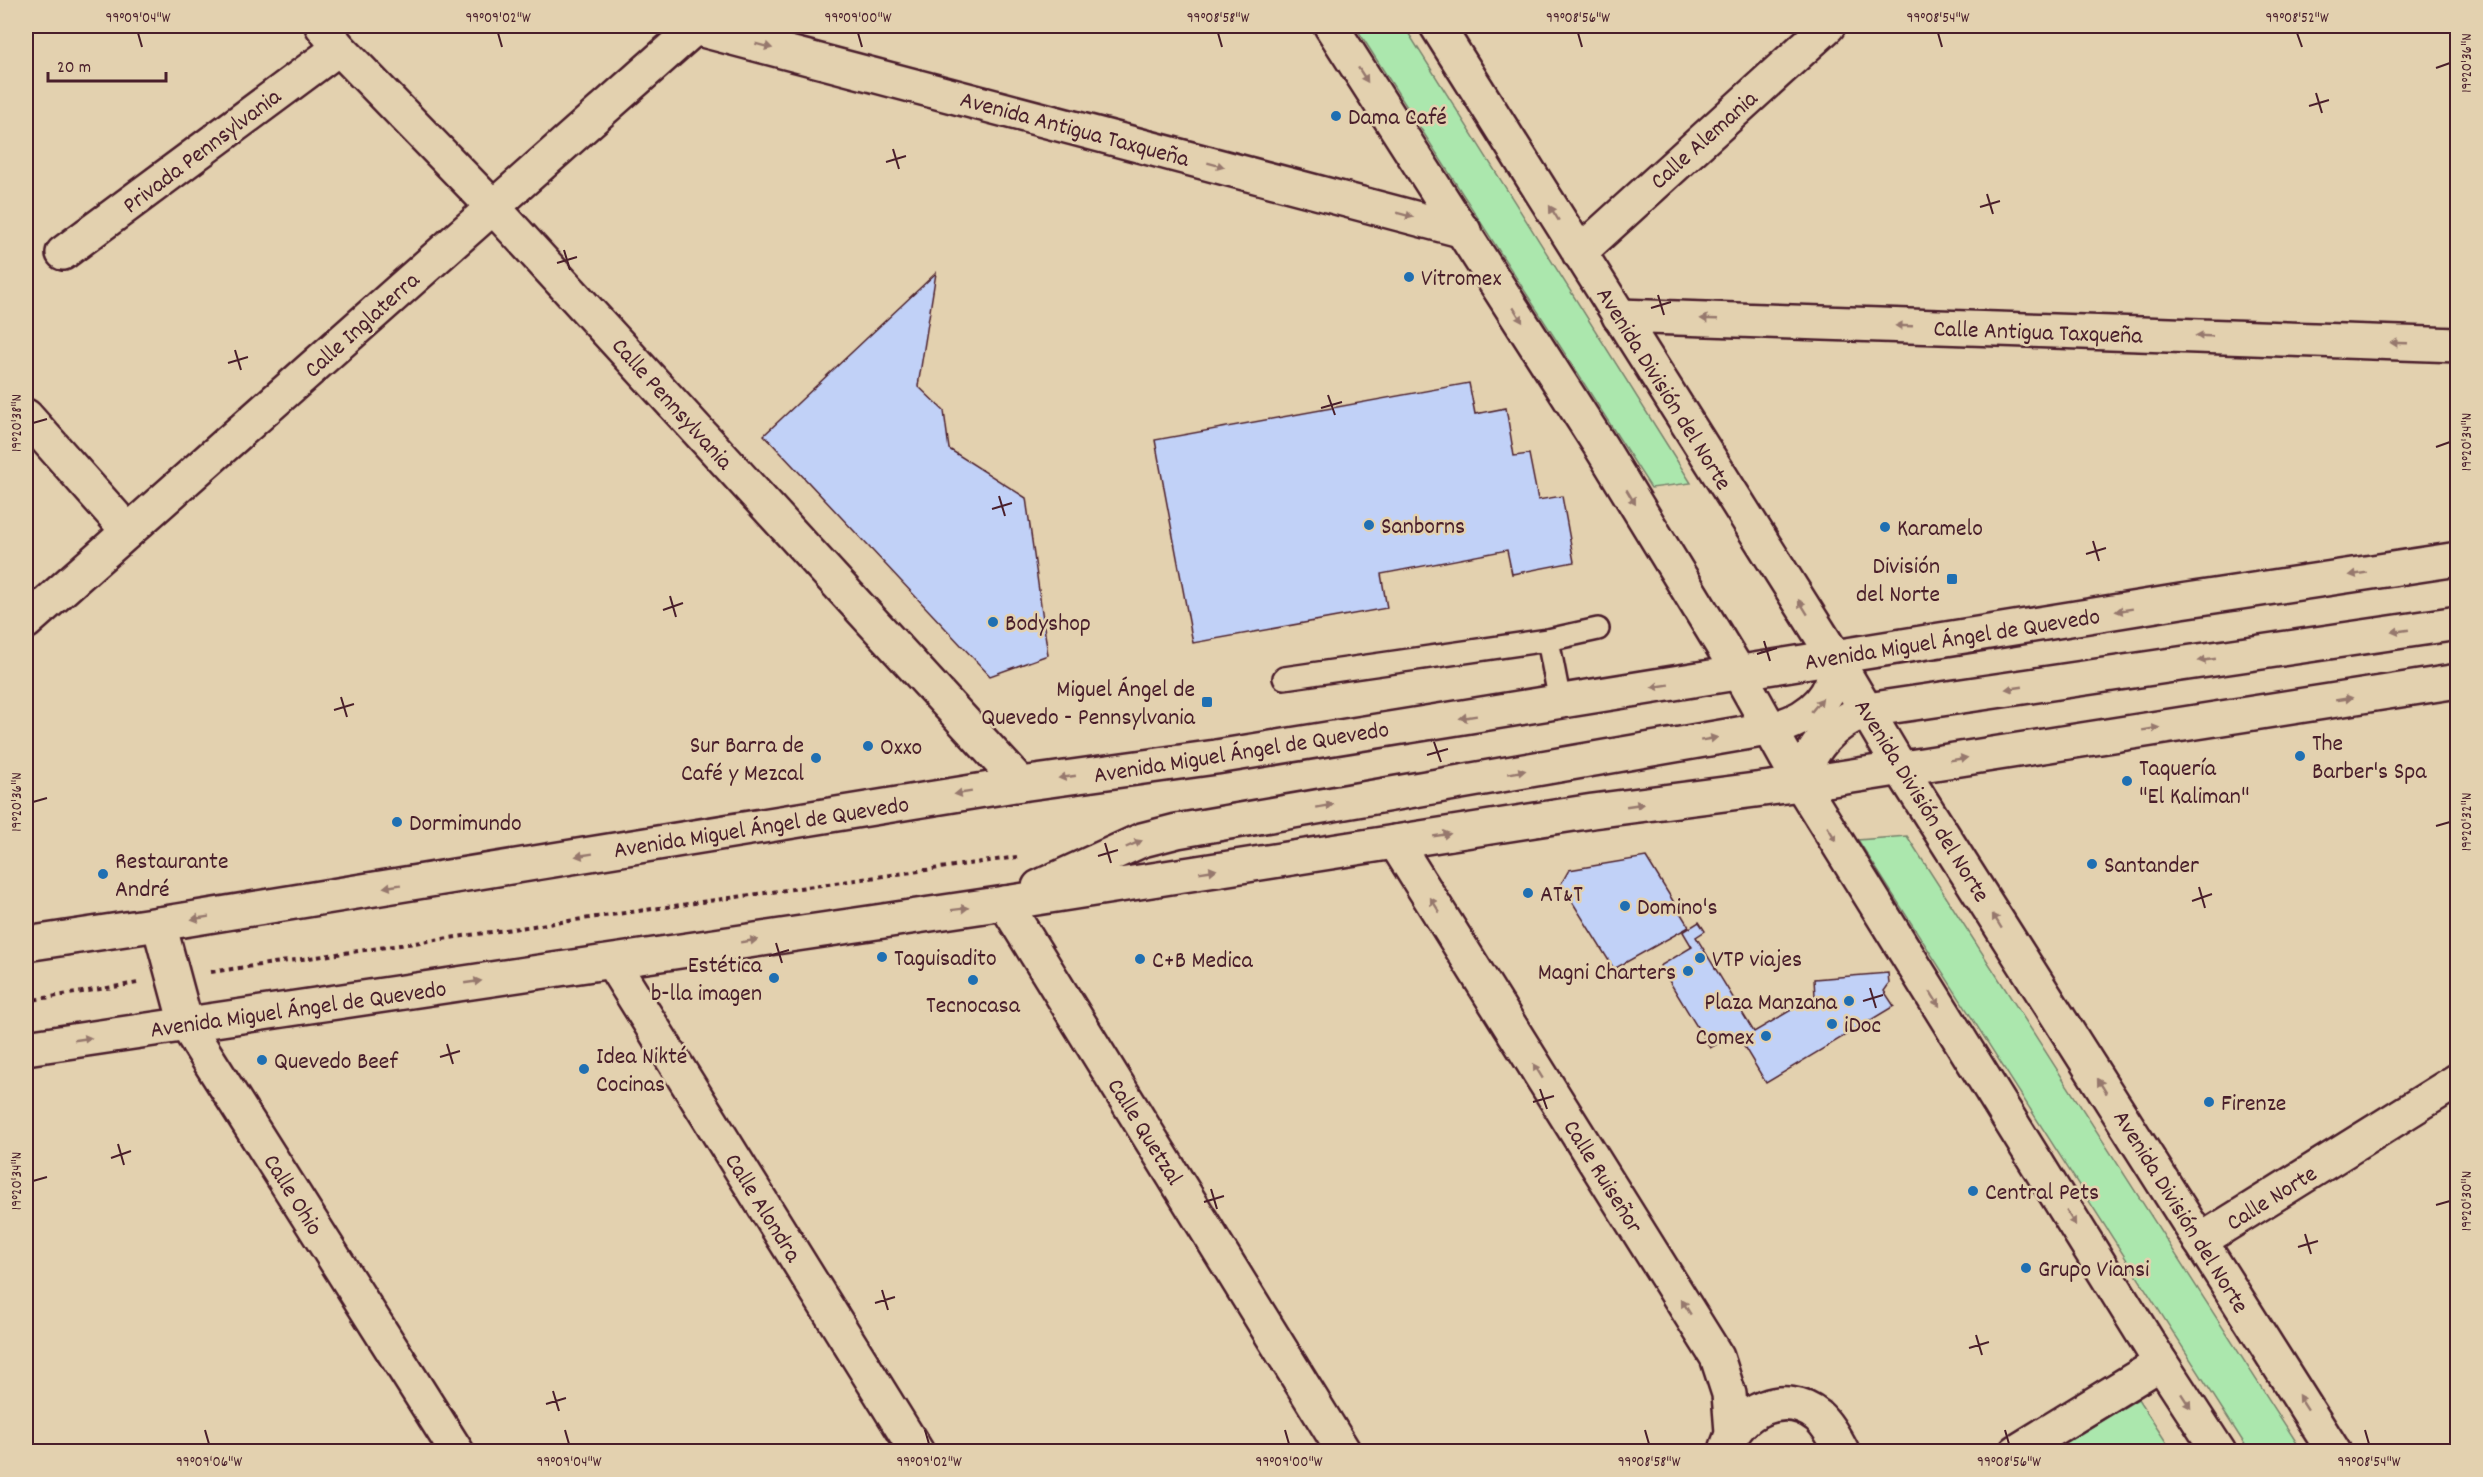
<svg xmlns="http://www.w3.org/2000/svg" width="2483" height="1477" font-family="Dekko,sans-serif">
<rect width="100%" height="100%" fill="#e3d1af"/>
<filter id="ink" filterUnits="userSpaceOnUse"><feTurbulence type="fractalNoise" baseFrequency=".0167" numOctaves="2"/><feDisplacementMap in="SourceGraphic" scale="12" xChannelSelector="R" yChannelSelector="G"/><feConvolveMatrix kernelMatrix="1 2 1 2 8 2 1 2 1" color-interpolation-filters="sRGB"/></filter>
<g filter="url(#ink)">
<g fill="#abe7ad" stroke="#7a836c" stroke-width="1.5">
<path d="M1355,26H1404L1691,483L1651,488Z"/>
<path d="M1907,836L2302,1451H2249L1858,840Z"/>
<path d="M2138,1399L2172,1451H2051Z"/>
</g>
<g fill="#c1d1f7" stroke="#4a1f2b" stroke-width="1.5">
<path d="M936,273L918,386L944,411L949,449L1026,498L1048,655L990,676L764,435Z"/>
<path d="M1469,383L1475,414L1506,408L1514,456L1529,454L1538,500L1562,496L1574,562L1512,574L1507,550L1381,574L1387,608L1193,643L1155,440Z"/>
<path d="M1646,857L1689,927L1614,969L1561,884L1569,870Z"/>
<path d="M1699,922L1705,931L1696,937L1754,1032L1815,996L1814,979L1888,973L1889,984L1884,991L1894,1006L1766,1083L1736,1033L1710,1048L1660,966L1692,947L1683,932Z"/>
</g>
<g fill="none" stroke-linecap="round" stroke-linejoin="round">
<defs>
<g id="lane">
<path d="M1284,678L1548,640"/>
<path d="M1560,702L1548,640L1598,629"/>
</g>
<g id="street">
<path d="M322,26L339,48L493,207L1021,784"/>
<path d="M687,26L1464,231"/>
<path d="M63,253L339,48"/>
<path d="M1579,253L1828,26"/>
<path d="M1619,316L2458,345"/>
<path d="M26,416L128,531"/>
<path d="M26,622L697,26"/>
<path d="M1395,842L1717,1357L1729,1394L1732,1432"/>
<path d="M1005,903L1344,1452"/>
<path d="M159,924L186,1024L457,1452"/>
<path d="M612,962L917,1452"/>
<path d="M2200,1241L2458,1080"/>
<path d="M1727,1447C1739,1410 1785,1389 1818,1416C1828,1425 1836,1440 1842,1452"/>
<path d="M2016,1452L2161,1363"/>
</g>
<g id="secondary">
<path d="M1331,26L1601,447L1739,673L1801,784L2161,1363L2219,1452"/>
<path d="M1437,26L1834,656L1901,769L2334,1452"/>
<path d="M1801,784C1808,749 1834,722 1867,710L2458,623"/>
<path d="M1039,887L1142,840L1177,831L1779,727C1811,717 1839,694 1834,656"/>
<path d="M26,944L159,924L1021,784L1216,757L2181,601L2458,559"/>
<path d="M26,1048L1005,903L1593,811L1801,784L2458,681"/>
</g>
</defs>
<use href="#lane" stroke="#4a1f2b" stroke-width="26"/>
<use href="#street" stroke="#4a1f2b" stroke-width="38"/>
<use href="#secondary" stroke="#4a1f2b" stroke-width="38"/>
<g stroke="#4a1f2b" stroke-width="4" stroke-dasharray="4.5 4.5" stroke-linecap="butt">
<path d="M211,972L1017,857"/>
<path d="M26,1001L138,983"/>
</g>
<use href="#lane" stroke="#e3d1af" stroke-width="21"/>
<use href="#street" stroke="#e3d1af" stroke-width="33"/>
<use href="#secondary" stroke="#e3d1af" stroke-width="33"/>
</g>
<defs><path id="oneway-solid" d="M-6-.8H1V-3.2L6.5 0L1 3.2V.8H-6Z" transform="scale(1.5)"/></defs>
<g fill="#96786d">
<use href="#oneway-solid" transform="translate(764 46) rotate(15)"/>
<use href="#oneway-solid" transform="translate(1363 75) rotate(57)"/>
<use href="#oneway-solid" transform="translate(1216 165) rotate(15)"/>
<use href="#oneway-solid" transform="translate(1554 213) rotate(-122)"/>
<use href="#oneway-solid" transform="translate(1405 215) rotate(15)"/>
<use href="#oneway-solid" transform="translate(1518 315) rotate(58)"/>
<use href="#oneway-solid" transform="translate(1709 319) rotate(-178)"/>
<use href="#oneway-solid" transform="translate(1904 326) rotate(-178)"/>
<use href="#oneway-solid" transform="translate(2204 336) rotate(-178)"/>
<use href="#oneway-solid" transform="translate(2399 343) rotate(-178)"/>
<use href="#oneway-solid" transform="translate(1631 497) rotate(59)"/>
<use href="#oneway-solid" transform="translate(2358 574) rotate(171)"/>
<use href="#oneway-solid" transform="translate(1803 607) rotate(-122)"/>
<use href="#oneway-solid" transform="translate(2124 610) rotate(171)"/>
<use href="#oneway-solid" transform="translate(2400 631) rotate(172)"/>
<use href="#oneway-solid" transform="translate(2207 660) rotate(172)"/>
<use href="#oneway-solid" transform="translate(1660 686) rotate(171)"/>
<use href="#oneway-solid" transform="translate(2014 688) rotate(172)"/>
<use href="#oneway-solid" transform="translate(2344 699) rotate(-9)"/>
<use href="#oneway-solid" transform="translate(1817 705) rotate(-50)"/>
<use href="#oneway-solid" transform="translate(1468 717) rotate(171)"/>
<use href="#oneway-solid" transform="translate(2151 729) rotate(-9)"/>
<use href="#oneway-solid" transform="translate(1709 739) rotate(-10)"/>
<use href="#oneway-solid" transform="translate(1959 759) rotate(-9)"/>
<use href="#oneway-solid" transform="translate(1517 772) rotate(-10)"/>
<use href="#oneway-solid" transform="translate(1067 777) rotate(172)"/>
<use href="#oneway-solid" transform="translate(963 793) rotate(171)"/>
<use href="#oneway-solid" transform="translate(1635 805) rotate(-8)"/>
<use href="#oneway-solid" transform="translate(1325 806) rotate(-10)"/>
<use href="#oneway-solid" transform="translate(1832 834) rotate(58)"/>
<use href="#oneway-solid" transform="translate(1442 835) rotate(-9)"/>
<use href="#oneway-solid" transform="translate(1134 844) rotate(-23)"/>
<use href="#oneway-solid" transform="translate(584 855) rotate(171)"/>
<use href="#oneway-solid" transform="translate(1208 871) rotate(-9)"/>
<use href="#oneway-solid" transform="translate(392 886) rotate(171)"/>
<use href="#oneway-solid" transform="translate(1435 905) rotate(-122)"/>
<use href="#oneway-solid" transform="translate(960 909) rotate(-7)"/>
<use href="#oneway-solid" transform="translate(200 918) rotate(171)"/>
<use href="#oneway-solid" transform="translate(1997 921) rotate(-122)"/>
<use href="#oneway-solid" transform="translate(749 941) rotate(-9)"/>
<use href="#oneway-solid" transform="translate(473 982) rotate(-8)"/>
<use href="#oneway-solid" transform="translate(1935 999) rotate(58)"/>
<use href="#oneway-solid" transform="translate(83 1039) rotate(-8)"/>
<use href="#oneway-solid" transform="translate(1538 1071) rotate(-122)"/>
<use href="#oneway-solid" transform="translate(2102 1086) rotate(-122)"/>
<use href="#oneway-solid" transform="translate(2071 1218) rotate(58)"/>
<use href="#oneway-solid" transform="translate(1686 1307) rotate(-122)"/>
<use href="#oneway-solid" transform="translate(2186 1401) rotate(57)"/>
<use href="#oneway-solid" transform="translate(2303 1402) rotate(-123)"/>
</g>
</g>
<path fill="none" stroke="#4a1f2b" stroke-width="2" d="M138,33L142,47M498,33L502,47M858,33L862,47M1218,33L1222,47M1578,33L1582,47M1938,33L1942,47M2297,33L2302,47M2436,68L2450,63M2316,93L2322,113M2309,106L2329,100M893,149L899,169M886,162L906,156M1987,194L1993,214M1980,207L2000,201M564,250L570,270M557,263L577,257M1658,295L1664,315M1651,308L1671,302M235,350L241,370M228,363L248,357M1328,395L1335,415M1321,408L1342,402M33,423L47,419M2436,447L2450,442M999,496L1005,516M992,509L1012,503M2093,541L2099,561M2086,554L2106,548M670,596L676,617M663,610L683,603M1764,641L1770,661M1757,654L1777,648M341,697L347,717M334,710L354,704M1434,742L1441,762M1427,755L1448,749M33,802L47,798M2436,826L2450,822M1105,843L1111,863M1098,856L1118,850M2199,887L2205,908M2192,901L2212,894M776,943L782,963M769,956L789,950M1870,988L1876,1008M1863,1001L1883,995M447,1044L453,1064M440,1057L460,1051M1540,1089L1547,1109M1533,1102L1554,1096M118,1144L124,1165M111,1158L131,1151M33,1181L47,1177M1211,1189L1217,1209M1204,1202L1224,1196M2436,1205L2450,1201M2305,1234L2311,1254M2298,1247L2318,1241M882,1290L888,1310M875,1303L895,1297M1976,1335L1982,1355M1969,1348L1989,1342M553,1391L559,1411M546,1404L566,1398M205,1430L209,1444M565,1430L569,1444M925,1430L929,1444M1285,1430L1289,1444M1645,1430L1649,1444M2005,1430L2009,1444M2365,1430L2369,1444"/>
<g fill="#1f6fb2" stroke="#e3d1af" stroke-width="2">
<circle cx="1336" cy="116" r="6"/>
<circle cx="1409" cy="277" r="6"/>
<circle cx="1369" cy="525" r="6"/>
<circle cx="1885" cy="527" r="6"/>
<rect x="1946" y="573" width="12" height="12" rx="3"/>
<circle cx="993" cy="622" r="6"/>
<rect x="1201" y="696" width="12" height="12" rx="3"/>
<circle cx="868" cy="746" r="6"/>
<circle cx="2300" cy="756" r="6"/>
<circle cx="816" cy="758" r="6"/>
<circle cx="2127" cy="781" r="6"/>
<circle cx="397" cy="822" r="6"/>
<circle cx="2092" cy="864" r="6"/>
<circle cx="103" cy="874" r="6"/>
<circle cx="1528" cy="893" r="6"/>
<circle cx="1625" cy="906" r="6"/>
<circle cx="882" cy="957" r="6"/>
<circle cx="1700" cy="958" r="6"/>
<circle cx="1140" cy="959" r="6"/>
<circle cx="1688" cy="971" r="6"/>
<circle cx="774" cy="978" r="6"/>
<circle cx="973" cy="980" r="6"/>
<circle cx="1849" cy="1001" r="6"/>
<circle cx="1832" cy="1024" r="6"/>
<circle cx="1766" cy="1036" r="6"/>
<circle cx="262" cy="1060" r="6"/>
<circle cx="584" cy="1069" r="6"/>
<circle cx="2209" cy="1102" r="6"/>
<circle cx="1973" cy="1191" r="6"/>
<circle cx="2026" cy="1268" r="6"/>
</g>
<g text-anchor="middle" stroke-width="5" stroke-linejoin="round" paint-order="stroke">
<g font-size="24" fill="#4a1f2b" stroke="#e3d1af" text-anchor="start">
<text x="1348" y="124">Dama Café</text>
<text x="1421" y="285">Vitromex</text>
<text x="1381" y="533">Sanborns</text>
<text x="1897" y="535">Karamelo</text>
<text x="1940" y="573" text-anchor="end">División<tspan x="1940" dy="28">del Norte</tspan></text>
<text x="1005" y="630">Bodyshop</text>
<text x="1195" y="696" text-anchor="end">Miguel Ángel de<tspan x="1195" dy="28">Quevedo - Pennsylvania</tspan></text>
<text x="2312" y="750">The<tspan x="2312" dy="28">Barber's Spa</tspan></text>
<text x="804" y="752" text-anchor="end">Sur Barra de<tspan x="804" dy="28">Café y Mezcal</tspan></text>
<text x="880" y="754">Oxxo</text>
<text x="2139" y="775">Taquería<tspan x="2139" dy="28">"El Kaliman"</tspan></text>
<text x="409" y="830">Dormimundo</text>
<text x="115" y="868">Restaurante<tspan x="115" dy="28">André</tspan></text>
<text x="2104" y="872">Santander</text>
<text x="1540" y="901">AT&amp;T</text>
<text x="1637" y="914">Domino's</text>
<text x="894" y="965">Taguisadito</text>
<text x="1712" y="966">VTP viajes</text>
<text x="1152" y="967">C+B Medica</text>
<text x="762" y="972" text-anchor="end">Estética<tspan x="762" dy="28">b-lla imagen</tspan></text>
<text x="1676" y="979" text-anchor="end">Magni Charters</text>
<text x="1837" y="1009" text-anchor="end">Plaza Manzana</text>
<text x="973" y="1012" text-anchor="middle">Tecnocasa</text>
<text x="1844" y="1032">iDoc</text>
<text x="1754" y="1044" text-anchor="end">Comex</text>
<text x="596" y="1063">Idea Nikté<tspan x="596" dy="28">Cocinas</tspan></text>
<text x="274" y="1068">Quevedo Beef</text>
<text x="2221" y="1110">Firenze</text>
<text x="1985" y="1199">Central Pets</text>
<text x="2038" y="1276">Grupo Viansi</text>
</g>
<g font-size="24" fill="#4a1f2b" stroke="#e3d1af">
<text transform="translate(1075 128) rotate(15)" y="8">Avenida Antigua Taxqueña</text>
<text transform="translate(1703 139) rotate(-42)" y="8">Calle Alemania</text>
<text transform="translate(201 150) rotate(-37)" y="8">Privada Pennsylvania</text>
<text transform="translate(361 324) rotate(-42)" y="8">Calle Inglaterra</text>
<text transform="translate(2038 331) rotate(2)" y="8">Calle Antigua Taxqueña</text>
<text transform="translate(1665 388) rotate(58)" y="8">Avenida División del Norte</text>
<text transform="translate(673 403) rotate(48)" y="8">Calle Pennsylvania</text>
<text transform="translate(1952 638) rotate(-9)" y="8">Avenida Miguel Ángel de Quevedo</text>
<text transform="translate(1241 751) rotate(-9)" y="8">Avenida Miguel Ángel de Quevedo</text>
<text transform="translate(1923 800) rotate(58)" y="8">Avenida División del Norte</text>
<text transform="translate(761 826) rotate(-9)" y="8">Avenida Miguel Ángel de Quevedo</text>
<text transform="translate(298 1008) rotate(-8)" y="8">Avenida Miguel Ángel de Quevedo</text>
<text transform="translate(1146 1131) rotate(58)" y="8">Calle Quetzal</text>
<text transform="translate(1604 1176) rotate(58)" y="8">Calle Ruiseñor</text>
<text transform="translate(294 1194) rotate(58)" y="8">Calle Ohio</text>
<text transform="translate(2271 1197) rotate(-32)" y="8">Calle Norte</text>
<text transform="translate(764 1207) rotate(58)" y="8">Calle Alondra</text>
<text transform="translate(2182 1211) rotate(58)" y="8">Avenida División del Norte</text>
</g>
</g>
<rect width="2483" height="1477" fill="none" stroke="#e3d1af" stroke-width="66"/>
<path d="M48 72v9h118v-9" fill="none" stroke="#4a1f2b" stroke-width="3"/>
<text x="57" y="72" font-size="18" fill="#4a1f2b" stroke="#e3d1af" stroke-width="4.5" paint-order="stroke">20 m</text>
<rect x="33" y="33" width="2417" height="1411" fill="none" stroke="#4a1f2b" stroke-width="2"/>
<g font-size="15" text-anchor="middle" fill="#4a1f2b">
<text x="138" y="22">99°09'04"W</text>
<text x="498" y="22">99°09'02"W</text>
<text x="858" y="22">99°09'00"W</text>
<text x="1218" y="22">99°08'58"W</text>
<text x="1578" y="22">99°08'56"W</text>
<text x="1938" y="22">99°08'54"W</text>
<text x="2297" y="22">99°08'52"W</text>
<text transform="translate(2466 63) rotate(-90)" y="5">19°20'36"N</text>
<text transform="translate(16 423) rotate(-90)" y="5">19°20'38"N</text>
<text transform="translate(2466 442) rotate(-90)" y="5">19°20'34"N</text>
<text transform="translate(16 802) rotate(-90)" y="5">19°20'36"N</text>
<text transform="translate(2466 822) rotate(-90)" y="5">19°20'32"N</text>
<text transform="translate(16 1181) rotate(-90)" y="5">19°20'34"N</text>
<text transform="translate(2466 1201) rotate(-90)" y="5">19°20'30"N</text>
<text x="209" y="1466">99°09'06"W</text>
<text x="569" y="1466">99°09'04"W</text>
<text x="929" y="1466">99°09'02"W</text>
<text x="1289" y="1466">99°09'00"W</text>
<text x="1649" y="1466">99°08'58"W</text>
<text x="2009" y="1466">99°08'56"W</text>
<text x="2369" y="1466">99°08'54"W</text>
</g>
</svg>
